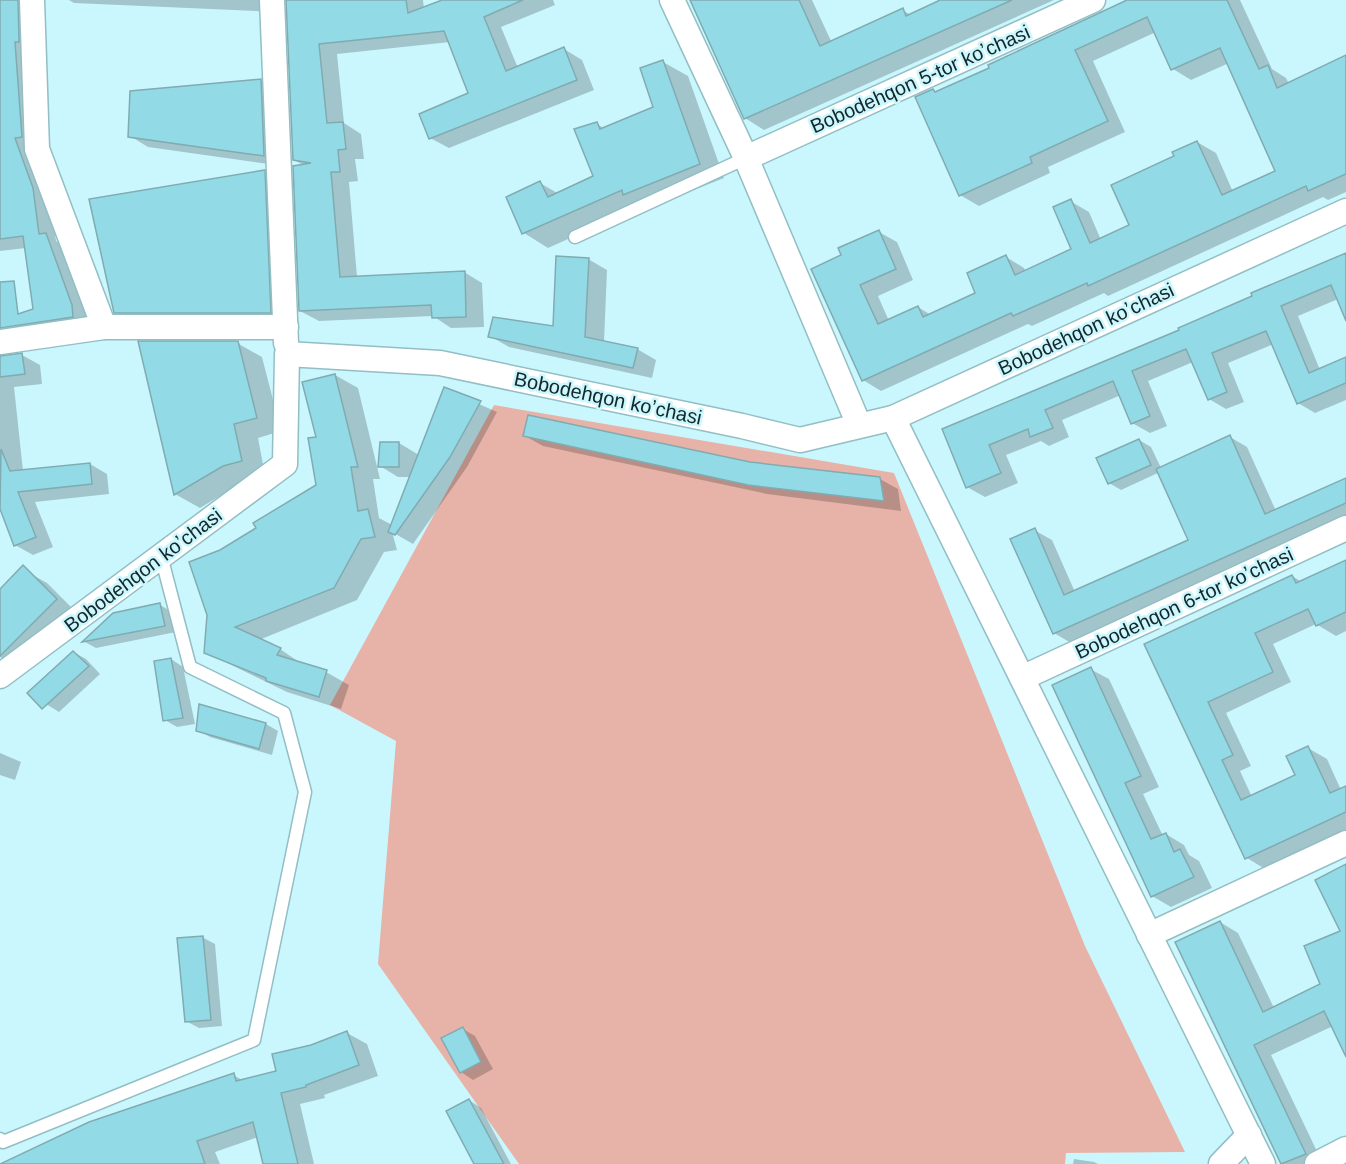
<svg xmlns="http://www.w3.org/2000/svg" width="1346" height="1164" font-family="Helvetica,sans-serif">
<rect width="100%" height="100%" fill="#caf7fe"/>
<path fill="#e7b3a9" d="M494,405L894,473L1085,946L1185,1152L1066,1153L1065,1164H519L378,964L396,741L330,705Z"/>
<g fill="#0003">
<path d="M0,0H41L50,199L56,241L63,245L90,316L91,327L4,346L3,356L22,355L40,365L42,384L14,387L23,471L90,464L107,474L109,494L35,502L53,547L33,555L15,545L0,505V317L34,311L26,248L0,251Z"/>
<path d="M69,0H281L276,12L74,3Z"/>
<path d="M288,0H423L424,9L446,0H553L555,5L501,27L518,68L564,49L582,60L594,90L449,148L430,138L470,94L450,42L337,54L344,123L361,134L364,159H355L358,181L349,182L357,277L464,272L482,283L484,327L451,328L433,316L319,321L300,311L305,166L294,160Z"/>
<path d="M699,0H812L832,43L902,10L911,15L943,0H1054L764,130L745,118Z"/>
<path d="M1132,0H1240L1272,69L1286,78L1289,84L1346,62V192L1328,200L1323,197L1108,296L1104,293L1032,326L1028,324L881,391L863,380L843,256L879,232L897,242L913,280L878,296L889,321L918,307L931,315L977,293L1006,257L1024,268L1026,272L1073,250L1070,201L1089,212L1101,240L1131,226L1176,157L1197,142L1216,153L1233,192L1277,172L1229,63L1191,80L1173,69L1156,32L1093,61L1125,132L1048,167L1050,173L979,206L960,195L933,91L937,93Z"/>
<path d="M663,62L688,76L724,178L649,208L644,205L548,248L524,233L507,198L540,183L559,194L595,177L597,124L605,129L655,108Z"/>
<path d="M261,80L279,91L282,166L148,147L130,136Z"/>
<path d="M264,172L289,186L295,326H140L115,312Z"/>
<path d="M1346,255V318L1338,299L1298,316L1320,370L1346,359V400L1315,413L1298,403L1274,344L1228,363L1244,402L1226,409L1209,399L1193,362L1148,381L1167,426L1150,433L1132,423L1121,395L1062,420L1069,437L1049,446L1041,441L1006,455L1018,483L985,497L967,487L944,430L1181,331Z"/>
<path d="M588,259L607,270L604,342L637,349L656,360L652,378L509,347L490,336L555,328Z"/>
<path d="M237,343L262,357L281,431L258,438L265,475L248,479L200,508L175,494Z"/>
<path d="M335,375L358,388L380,479H373L379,518L392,525L411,477H398L380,466L399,443L419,455L445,389L497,412L467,467L413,544L392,532L397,550L384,552L357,600L259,640L280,649L302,664L326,672L349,685L341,709L287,692L205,652L221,551L258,529L317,485V438Z"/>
<path d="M525,436L880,479L898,489L901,511L767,494L543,446Z"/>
<path d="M1230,437L1247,447L1276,511L1346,480V520L1071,643L1054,633L1034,530L1052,540L1075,592L1190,540L1160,472L1121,490L1109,483L1139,440L1151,447L1161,468Z"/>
<path d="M1346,561V631L1336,636L1316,624L1273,644L1291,682L1226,713L1251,766L1240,771L1252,797L1297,775L1308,748L1327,759L1341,790L1346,787V832L1265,869L1247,858L1146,645L1292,576L1302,582Z"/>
<path d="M29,573L47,583L74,610L17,667L0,657V591Z"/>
<path d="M160,605L172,612L176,632L96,648L85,642L113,614Z"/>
<path d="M73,652L86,659L100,674L59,712L46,704Z"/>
<path d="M171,659L183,667L195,724L177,727L165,720Z"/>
<path d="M1090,669L1109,679L1159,787L1143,794L1163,836L1166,834L1184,845L1189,855L1199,861L1212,888L1171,907L1152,896Z"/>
<path d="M200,705L266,724L278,731L272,755L210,737L198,730Z"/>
<path d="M0,753L21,762L15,780L0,775Z"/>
<path d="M1346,865V1053L1333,1026L1271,1055L1323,1164H1282L1177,943L1220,922L1238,933L1274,1008L1322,985L1342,932Z"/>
<path d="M202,937L215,944L222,1026L199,1028L186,1021Z"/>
<path d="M463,1029L475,1036L493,1069L473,1080L461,1072Z"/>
<path d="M347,1033L367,1044L378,1076L324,1095L325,1098L300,1104L314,1164H264L258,1137L215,1152L220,1164H1L233,1075L244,1081L278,1073L311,1046Z"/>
<path d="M469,1100L481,1108L511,1164H476Z"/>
<path d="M1074,1159L1094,1162L1098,1164H1073Z"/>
</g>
<g fill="#92dbe6" stroke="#80abb1" stroke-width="1.5">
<path d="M0,0H18L19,42H15L22,137L15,138L33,188L39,234L46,233L72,305L73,317L0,328V282L14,281L18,314L33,309L23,236L0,239Z"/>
<path d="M286,0H406L408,13L442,0H523L484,17L506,71L564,47L577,80L429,139L419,114L468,93L444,31L319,44L327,123L343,122L346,149L338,150L340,172H331L340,277L465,271L466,317L432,318L431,305L299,311L293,166L311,163L293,160Z"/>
<path d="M690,0H799L820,46L903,8L906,16L940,0H1012L744,119Z"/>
<path d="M1127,0H1227L1259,69L1268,65L1277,88L1346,55V174L1308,191L1306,186L1088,286L1087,283L1013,316L1011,313L862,381L811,269L841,255L838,248L879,230L896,269L860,285L878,324L918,306L923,317L975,293L967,273L1006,255L1015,275L1071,249L1053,207L1071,199L1090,243L1129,225L1111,185L1174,156L1172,152L1197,141L1222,195L1275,171L1220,48L1171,70L1147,17L1075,50L1108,121L1030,157L1032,163L959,196L915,97L933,89L935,92L989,68L988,65Z"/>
<path d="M663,60L700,164L623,195L622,190L522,234L506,197L540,181L548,197L593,176L574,129L597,122L600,129L653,107L640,68Z"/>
<path d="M261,79L264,156L128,137L130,91Z"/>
<path d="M265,170L271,313H114L89,199Z"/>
<path d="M1346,253V321L1331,285L1281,306L1309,373L1346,357V383L1297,404L1266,331L1212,353L1227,392L1208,400L1186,349L1132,371L1150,416L1131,424L1113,381L1045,410L1053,428L1030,437L1028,429L989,445L1001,473L966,488L942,429L1179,330L1178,328L1252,296L1251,293Z"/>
<path d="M556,256L589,258L585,337L638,348L633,368L488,337L493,317L553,326Z"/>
<path d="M138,341H238L257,418L234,424L242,461L223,466L174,495Z"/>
<path d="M22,353L25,374L0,377V356Z"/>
<path d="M335,374L358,467H351L358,511L368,509L375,537L361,539L334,588L235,627L281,648L277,655L327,670L319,697L266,681V678L204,653L207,615L189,562L220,550L256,528L253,523L316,485L308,438L316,437L302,382Z"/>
<path d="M444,387L481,401L450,457L395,535L388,532Z"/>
<path d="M528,415L750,462L880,477L884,501L748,485L523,436Z"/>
<path d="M1230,435L1265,514L1346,478V503L1053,634L1010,539L1035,528L1064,595L1188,540L1156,469Z"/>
<path d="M1139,439L1151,465L1108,484L1096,458Z"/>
<path d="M380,442H399V467H378Z"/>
<path d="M1,449L10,471L90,463L92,484L18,492L36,537L14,546L0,509Z"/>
<path d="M1346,560V612L1316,626L1308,609L1255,633L1273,672L1208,702L1233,755L1222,760L1241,800L1295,775L1286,756L1308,746L1330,793L1346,786V812L1245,859L1144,644L1292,575L1296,583Z"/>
<path d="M23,565L57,599L0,656V589Z"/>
<path d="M160,603L165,626L82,642L113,613Z"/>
<path d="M73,651L89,666L42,709L27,693Z"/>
<path d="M171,658L183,718L163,721L154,661Z"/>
<path d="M1091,667L1141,776L1125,783L1151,839L1166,833L1174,852L1180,849L1194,877L1151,897L1052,685Z"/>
<path d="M199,704L266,723L259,749L196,731Z"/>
<path d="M1346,864V1057L1324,1011L1254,1045L1306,1154L1281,1164L1175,942L1220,921L1263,1012L1320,984L1304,946L1340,931L1315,880Z"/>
<path d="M203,936L211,1020L185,1022L177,938Z"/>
<path d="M463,1027L481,1062L460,1073L441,1038Z"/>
<path d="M347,1031L359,1065L306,1085V1087L281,1093L298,1164H263L253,1122L197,1141L205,1164H0L89,1122L234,1073L236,1081L276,1071L272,1054L311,1045Z"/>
<path d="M469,1099L504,1164H474L446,1111Z"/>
</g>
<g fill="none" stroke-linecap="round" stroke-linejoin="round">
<defs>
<g id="lane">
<path d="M575,237L746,158"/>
<path d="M0,1139L3,1142L254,1040L305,792L284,713L190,667L161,556"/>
</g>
<g id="street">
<path d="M32,0L37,149L104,327H286"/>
<path d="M272,0L286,343"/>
<path d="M672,0L746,158L859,425"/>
<path d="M746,158L1093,0"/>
<path d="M0,342L104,327"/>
<path d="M893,418L1263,1164"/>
<path d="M0,676L285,464L287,354L440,363L742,426L800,440L893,418L1346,211"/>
<path d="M1022,678L1346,528"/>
<path d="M1149,935L1346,843"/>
<path d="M1221,1164L1249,1135"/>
<path d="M1317,1164L1346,1149"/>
</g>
</defs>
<use href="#lane" stroke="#92bec4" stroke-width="15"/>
<use href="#street" stroke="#92bec4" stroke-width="27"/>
<use href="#lane" stroke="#fff" stroke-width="12"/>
<use href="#street" stroke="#fff" stroke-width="24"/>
</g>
<g text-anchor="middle" stroke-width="5" stroke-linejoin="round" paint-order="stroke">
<g font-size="20" fill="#152629" stroke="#caf7fe">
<text transform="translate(920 79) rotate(-24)" y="7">Bobodehqon 5-tor koʼchasi</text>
<text transform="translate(1086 329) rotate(-25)" y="7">Bobodehqon koʼchasi</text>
<text transform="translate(608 398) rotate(12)" y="7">Bobodehqon koʼchasi</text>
<text transform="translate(143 570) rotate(-37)" y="7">Bobodehqon koʼchasi</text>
<text transform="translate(1184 603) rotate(-25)" y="7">Bobodehqon 6-tor koʼchasi</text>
</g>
</g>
</svg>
